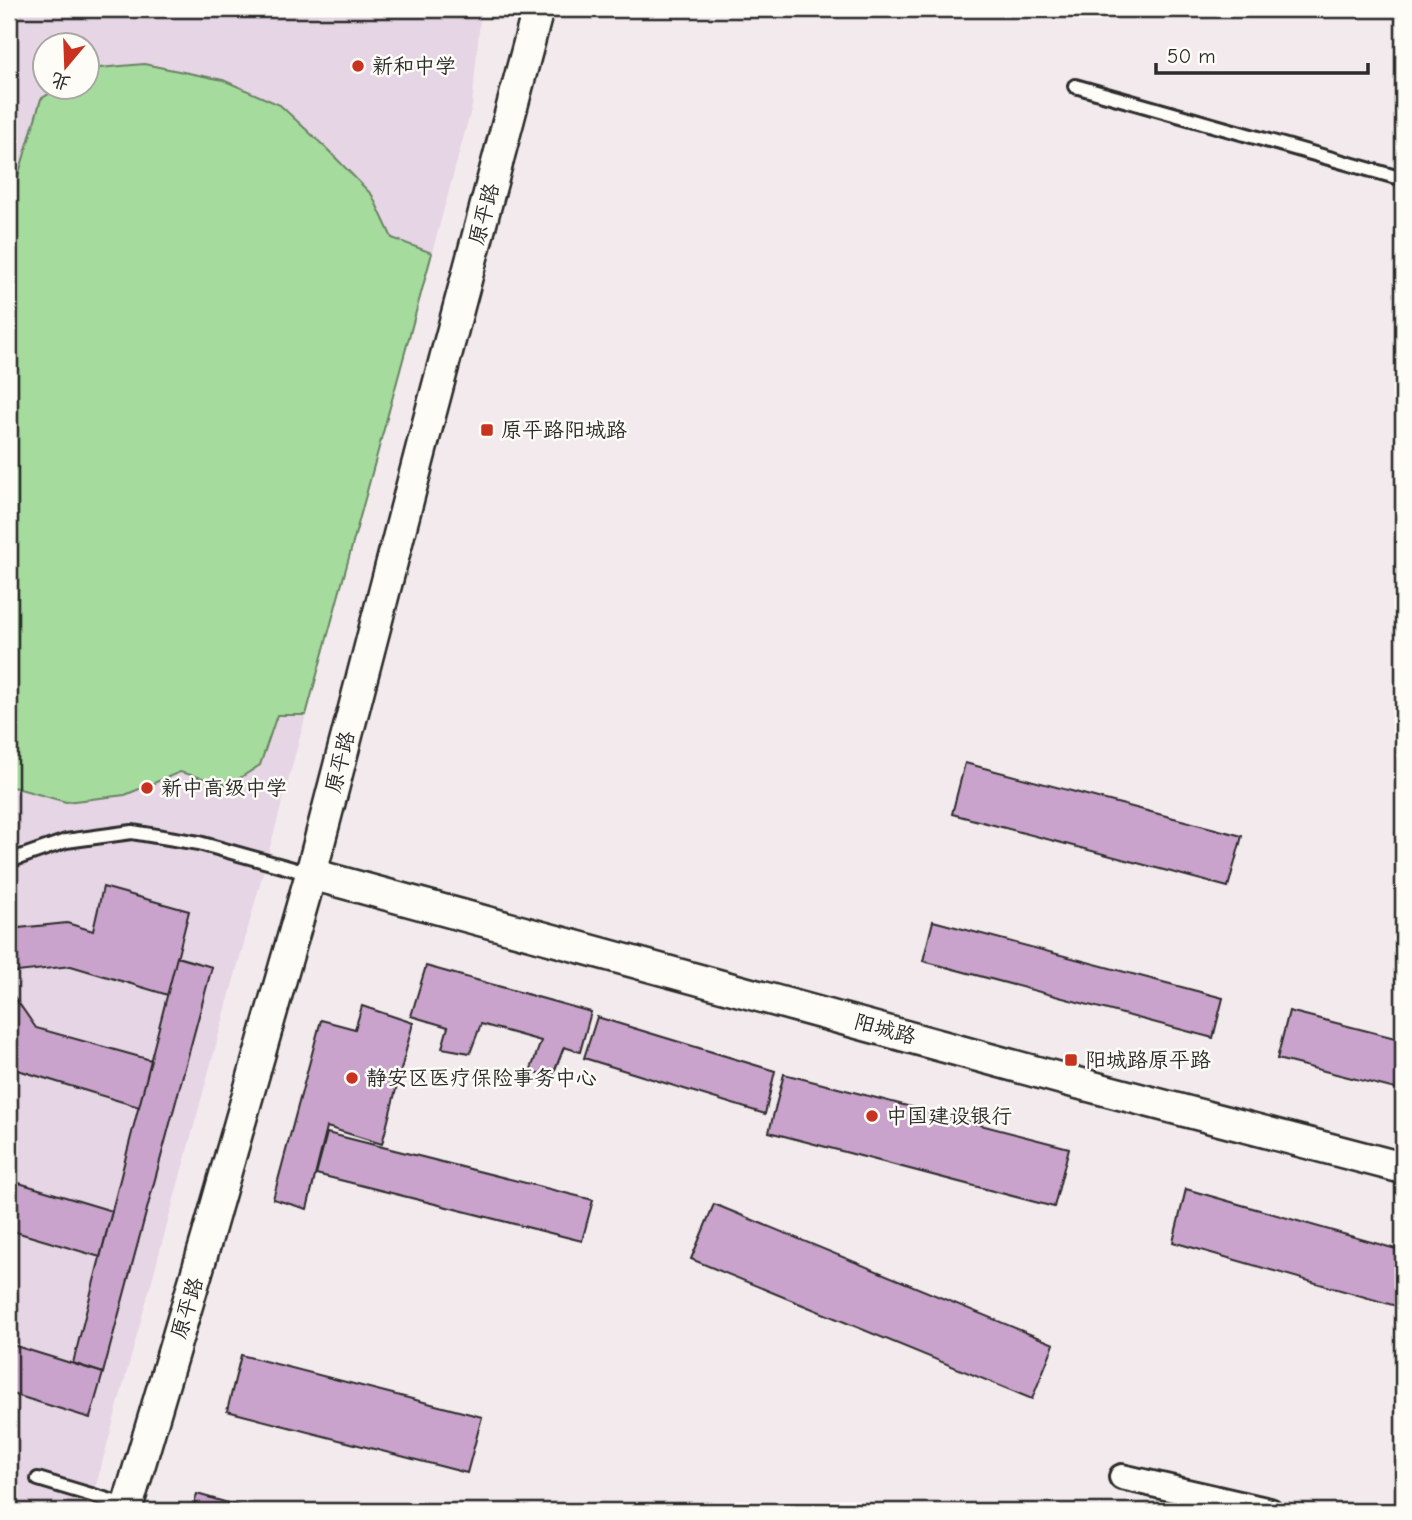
<svg xmlns="http://www.w3.org/2000/svg" width="1412" height="1520" font-family="'Comic Neue','LXGW WenKai TC',sans-serif">
<rect width="100%" height="100%" fill="#f3eaee"/>
<filter id="ink" filterUnits="userSpaceOnUse"><feTurbulence type="fractalNoise" baseFrequency=".0143" numOctaves="2"/><feDisplacementMap in="SourceGraphic" scale="14" xChannelSelector="R" yChannelSelector="G"/><feConvolveMatrix kernelMatrix="1 2 1 2 8 2 1 2 1" color-interpolation-filters="sRGB"/></filter>
<g filter="url(#ink)">
<path fill="#e6d5e4" fill-rule="evenodd" d="M9,9H481L472,106L89,1511H9ZM46,46H88V88H46Z"/>
<path fill="#a6db9e" stroke="#688364" stroke-width="2" d="M144,64L223,80L280,105L327,149L372,195L392,238L432,253L306,715H277L260,765L229,785L180,772L125,795L66,802L9,786V207L41,99L58,88H88V69Z"/>
<g fill="#c9a3cb" stroke="#2b2b2b" stroke-width="2">
<path d="M965,763L1242,836L1228,887L952,814Z"/>
<path d="M103,887L189,911L168,995L71,966L9,973V929L67,923L93,931Z"/>
<path d="M933,921L1223,998L1213,1038L923,961Z"/>
<path d="M177,957L212,967L103,1373L73,1363Z"/>
<path d="M426,966L591,1012L580,1052L564,1047L553,1075L530,1072L541,1041L481,1024L470,1053L442,1048L448,1027L411,1016Z"/>
<path d="M9,989L36,1028L151,1060L139,1107L18,1070L9,1060Z"/>
<path d="M362,1006L413,1023L382,1144L327,1127L307,1209L273,1199L321,1020L355,1029Z"/>
<path d="M1289,1011L1403,1040V1091L1277,1059Z"/>
<path d="M597,1017L775,1071L765,1114L584,1058Z"/>
<path d="M784,1074L1069,1148L1054,1207L769,1132Z"/>
<path d="M327,1133L593,1200L582,1241L316,1174Z"/>
<path d="M9,1180L112,1211L100,1257L9,1230Z"/>
<path d="M1186,1189L1403,1251V1308L1173,1242Z"/>
<path d="M714,1204L1054,1344L1032,1399L691,1259Z"/>
<path d="M9,1344L103,1373L90,1418L9,1393Z"/>
<path d="M241,1355L482,1417L467,1473L227,1411Z"/>
<path d="M197,1494L256,1511H192Z"/>
</g>
<g fill="none" stroke-linecap="round" stroke-linejoin="round">
<defs>
<g id="service">
<path d="M1075,86L1403,179"/>
<path d="M9,861L66,841L132,832L199,843L311,874"/>
<path d="M38,1479L128,1506"/>
</g>
<path id="minor" d="M1122,1477L1270,1511"/>
<g id="tertiary">
<path d="M311,874L1070,1081L1403,1168"/>
<path d="M126,1511L207,1238L311,874L428,423L538,9"/>
</g>
</defs>
<use href="#service" stroke="#2b2b2b" stroke-width="18"/>
<use href="#minor" stroke="#2b2b2b" stroke-width="30"/>
<use href="#tertiary" stroke="#2b2b2b" stroke-width="35"/>
<use href="#service" stroke="#fdfcf7" stroke-width="12"/>
<use href="#minor" stroke="#fdfcf7" stroke-width="24"/>
<use href="#tertiary" stroke="#fdfcf7" stroke-width="30"/>
</g>
</g>
<g fill="#c8321e" stroke="#fdfcf7" stroke-width="2.5">
<circle cx="358" cy="66" r="7"/>
<rect x="480" y="423" width="14" height="14" rx="3.5"/>
<circle cx="147" cy="788" r="7"/>
<rect x="1064" y="1053" width="14" height="14" rx="3.5"/>
<circle cx="352" cy="1078" r="7"/>
<circle cx="872" cy="1116" r="7"/>
</g>
<g text-anchor="middle" stroke-width="5" stroke-linejoin="round" paint-order="stroke">
<g font-size="21" fill="#2b2b2b" stroke="#fdfcf7" text-anchor="start">
<text x="372" y="73">新和中学</text>
<text x="501" y="437">原平路阳城路</text>
<text x="161" y="795">新中高级中学</text>
<text x="1085" y="1067">阳城路原平路</text>
<text x="366" y="1085">静安区医疗保险事务中心</text>
<text x="886" y="1123">中国建设银行</text>
</g>
<g font-size="21" fill="#2b2b2b" stroke="#fdfcf7">
<text transform="translate(484 214) rotate(-75)" y="7">原平路</text>
<text transform="translate(340 762) rotate(-76)" y="7">原平路</text>
<text transform="translate(885 1029) rotate(15)" y="7">阳城路</text>
<text transform="translate(187 1308) rotate(-73)" y="7">原平路</text>
</g>
</g>
<rect width="1412" height="1520" fill="none" stroke="#fdfcf7" stroke-width="35"/>
<rect x="18" y="18" width="1377" height="1485" fill="none" stroke="#2b2b2b" stroke-width="2.5" filter="url(#ink)"/>
<g transform="translate(66 66) rotate(199)"><circle r="33" fill="#fdfcf7" stroke="#a9a8a5" stroke-width="2"/>
<path d="M0-5L12 26L0 18L-12 26Z" fill="#c8321e"/>
<text y="-10" font-size="19" font-weight="bold" text-anchor="middle" fill="#2b2b2b">北</text>
</g>
<path d="M1156 63v10h212v-10" fill="none" stroke="#2b2b2b" stroke-width="3.5"/>
<text x="1167" y="63" font-size="21" fill="#2b2b2b" stroke="#fdfcf7" stroke-width="5" paint-order="stroke">50 m</text>
</svg>
